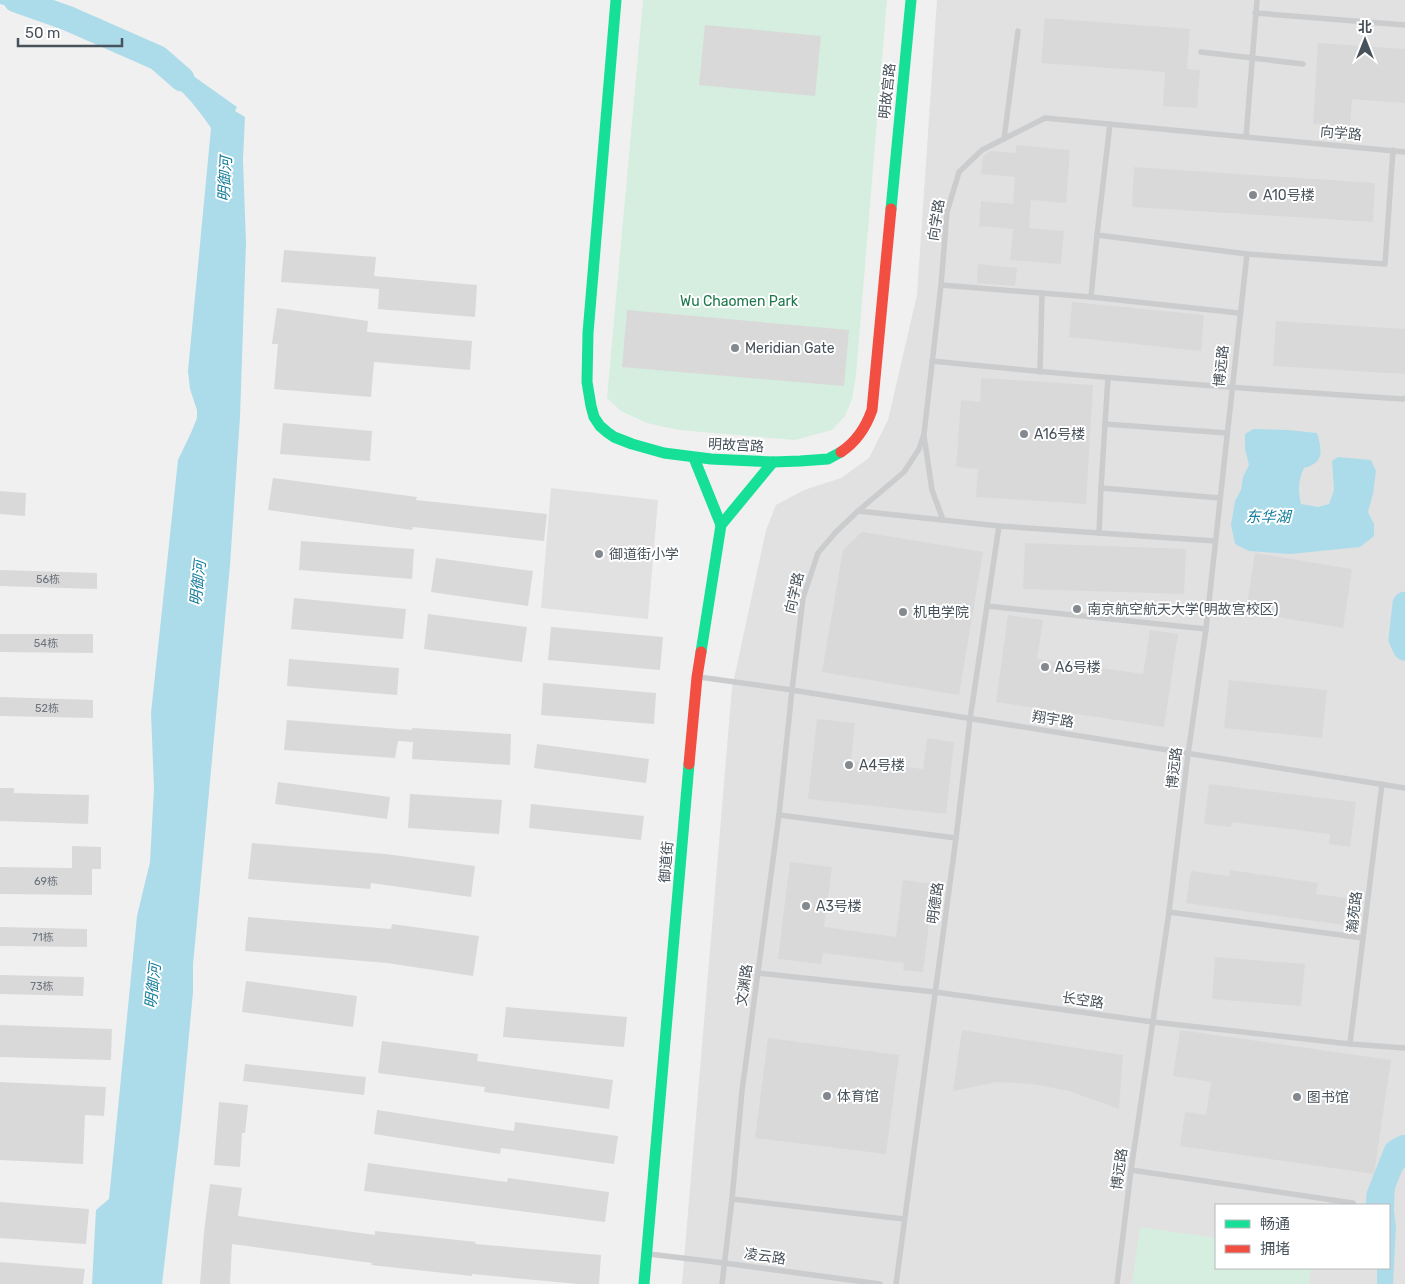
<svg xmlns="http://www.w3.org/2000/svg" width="1405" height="1284" font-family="Rubik,'Noto Sans SC',sans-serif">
<rect width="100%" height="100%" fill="#f0f0f0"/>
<g fill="#e2e1e1" fill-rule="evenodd">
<path d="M937,0H1405V1284H682L732,688L766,530L776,505L804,490L841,478L869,458L888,420L917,295ZM1216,1205H1389V1268H1216Z"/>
<path d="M551,488L658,500L648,619L541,608Z"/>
</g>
<g fill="#d5eedf">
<path d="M643,0H887L856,375L852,399L845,416L832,430L795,440L679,430L647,423L621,411L607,398Z"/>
<path d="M1140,1227L1216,1238V1268H1311L1309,1284H1132Z"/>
</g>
<g fill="#acdcea">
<path d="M0,0H28L25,11L0,4Z"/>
<path d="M161,53L237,107L235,111L245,117L243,160L246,243L240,417L230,565L193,965V992L181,1121L162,1284H92L96,1210L109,1199L137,916L150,862L154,788L151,713L178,460L191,433L197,418V410L190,389L188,371L211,128C195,104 174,80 149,65Z"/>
<path d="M1253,429L1288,430L1317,433C1322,451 1325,462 1304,468C1298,481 1298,490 1301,504L1318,507L1329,504L1334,490L1332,461L1338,457L1371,460L1376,471L1373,494L1368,512L1374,524V536L1360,547L1290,554L1249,551L1235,544L1231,525L1235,501L1241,490L1243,477L1249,465L1245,449V434Z"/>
<path d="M1405,1145V1167L1395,1179L1394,1211L1396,1227L1393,1284H1377V1268H1389V1205H1378C1379,1174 1378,1163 1405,1145Z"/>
</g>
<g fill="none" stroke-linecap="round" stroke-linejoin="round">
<g stroke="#acdcea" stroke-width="25">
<path d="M16,0L67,18L158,58L182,79"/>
<path d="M1405,604L1401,639L1405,648"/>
<path d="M1378,1205L1379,1195L1396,1152L1405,1147"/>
</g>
</g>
<g fill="#d9d9da">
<path d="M1045,18L1190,29L1187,69L1200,70L1197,108L1163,106L1165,72L1041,63Z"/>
<path d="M705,25L821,36L815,96L699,85Z"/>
<path d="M1318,43L1405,49V103L1352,99L1350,126L1313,124Z"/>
<path d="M1016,145L1070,150L1066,203L1031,200L1029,228L1064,231L1061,264L1010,260L1013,229L979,226L981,201L1013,204L1015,177L981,174L983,156L991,151L1016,153Z"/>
<path d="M1134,167L1375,183L1373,222L1132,207Z"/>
<path d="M284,250L376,257L374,276L477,285L475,317L378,309L379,289L281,282Z"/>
<path d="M978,264L1017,268L1015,286L977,283Z"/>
<path d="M1072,302L1204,315L1201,351L1069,337Z"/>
<path d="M277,308L368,321L367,332L472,341L470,370L374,362L371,397L274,389L278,344H272Z"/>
<path d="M627,310L849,330L844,386L622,367Z"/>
<path d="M1276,321L1405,329V374L1273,366Z"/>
<path d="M981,378L1093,385L1086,504L976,497L978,469L956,467L961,400L980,402Z"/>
<path d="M283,423L372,431L370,461L280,454Z"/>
<path d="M273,478L417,497L416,500L547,514L544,541L413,527L412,530L268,510Z"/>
<path d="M0,491L26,493L25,516L0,514Z"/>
<path d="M862,532L983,552L959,695L822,672L843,550Z"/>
<path d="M301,541L414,549L412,579L299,570Z"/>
<path d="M1025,543L1186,549L1184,594L1023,589Z"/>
<path d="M1255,553L1352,569L1343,628L1246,612Z"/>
<path d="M436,558L533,571L528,606L431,592Z"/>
<path d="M0,570L97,573V589L0,586Z"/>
<path d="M294,598L406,609L403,639L291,629Z"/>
<path d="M428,614L527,627L522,662L424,649Z"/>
<path d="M1008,615L1043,620L1037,659L1143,674L1150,630L1178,634L1164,727L996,702Z"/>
<path d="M551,627L663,637L660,670L548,660Z"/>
<path d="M0,634H93V653L0,652Z"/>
<path d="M289,659L399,668L397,695L287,686Z"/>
<path d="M1229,680L1327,690L1322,738L1224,728Z"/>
<path d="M543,683L656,693L654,724L541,715Z"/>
<path d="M0,697L93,700V718L0,716Z"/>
<path d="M817,719L855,723L851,761L923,769L927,738L954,742L946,814L808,799Z"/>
<path d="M287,720L412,730V728L511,734L510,765L412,759L413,742L398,741L395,758L284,750Z"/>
<path d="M537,744L649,759L646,783L534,768Z"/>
<path d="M278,782L390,797L387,819L275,804Z"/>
<path d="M1209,784L1356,802L1350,847L1329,844L1330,834L1232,822L1231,827L1204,824Z"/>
<path d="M0,788H14V793L89,795L88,824L0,821Z"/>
<path d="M410,794L502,800L499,834L408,828Z"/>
<path d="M531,804L644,816L641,840L529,828Z"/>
<path d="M252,843L386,854L475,866L471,897L371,883L370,889L248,879Z"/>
<path d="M72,846L101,847V869H92V895L0,894V867L72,868Z"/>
<path d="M790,862L832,867L824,927L896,937L903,880L934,884L923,972L903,970L904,963L823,953L821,964L778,959Z"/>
<path d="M1230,870L1318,883L1316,894L1346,898L1343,925L1186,903L1191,871L1229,876Z"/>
<path d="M248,917L391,929L392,924L479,936L473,976L387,963L245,951Z"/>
<path d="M0,927L87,929V947L0,946Z"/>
<path d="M1215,957L1305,964L1301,1006L1212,999Z"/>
<path d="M0,975L84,977L83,996L0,994Z"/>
<path d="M246,981L357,996L353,1027L242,1012Z"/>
<path d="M506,1007L627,1017L624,1047L503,1037Z"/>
<path d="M0,1025L112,1029L111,1060L0,1057Z"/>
<path d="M962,1030L1123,1055L1119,1109L1069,1091L1032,1084L997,1082L953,1091Z"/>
<path d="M1180,1030L1391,1060L1374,1174L1180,1146L1185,1112L1206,1115L1211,1082L1173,1076Z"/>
<path d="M768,1038L899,1055L886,1154L755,1138Z"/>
<path d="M382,1041L478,1054L477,1061L613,1080L609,1109L484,1092L485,1087L378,1073Z"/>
<path d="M245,1064L366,1077L364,1095L243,1081Z"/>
<path d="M0,1082L106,1087L104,1116L85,1115L83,1164L0,1160Z"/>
<path d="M219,1102L248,1105L245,1133H242L240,1167L214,1165Z"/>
<path d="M377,1110L514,1131L515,1122L618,1136L614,1164L501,1148L500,1154L374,1134Z"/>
<path d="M368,1163L507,1182L508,1178L609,1192L605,1222L364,1191Z"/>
<path d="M210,1184L242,1188L238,1216L375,1235V1231L476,1242L475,1244L601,1255L599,1284H578L472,1274V1276L371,1265L372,1263L232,1244L230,1284H200L204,1232Z"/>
<path d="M0,1202L89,1209L86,1244L0,1238Z"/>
<path d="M0,1262L85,1269L83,1284H0Z"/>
</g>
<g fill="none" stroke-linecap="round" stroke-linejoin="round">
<g stroke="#caccce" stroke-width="5.5">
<path d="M1255,13L1405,25"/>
<path d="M1201,52L1303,64"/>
<path d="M1110,124L1097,235L1247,254L1385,264L1393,150"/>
<path d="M1246,137L1257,0"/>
<path d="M1004,139L1018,31"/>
<path d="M941,285L1091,297L1239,313"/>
<path d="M1091,297L1097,235"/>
<path d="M932,361C1089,377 1246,389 1403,399L1405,398"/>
<path d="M1040,372L1042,293"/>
<path d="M1105,424L1108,378"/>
<path d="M924,436L932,490L943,520"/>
<path d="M1220,498L1101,488L1105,424L1227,433"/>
<path d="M858,511L999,526L1215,541"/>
<path d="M1099,533L1101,488"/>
<path d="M987,606L1206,629"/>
<path d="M699,677L792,690L1405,788"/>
<path d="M779,815L956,838"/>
<path d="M1169,912L1363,938"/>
<path d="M758,973L935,992L1153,1022L1350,1044L1405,1048"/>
<path d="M1350,1044L1382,784"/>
<path d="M1131,1170L1353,1203"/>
<path d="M732,1199L904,1219"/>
<path d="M649,1254L724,1263L880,1284"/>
<path d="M722,1284L732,1199L742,1091L779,815L792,690L803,598L818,553L836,532L858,511L904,472L919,449L924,434L941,285L947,212L959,172L982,150L1045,118L1405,152"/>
<path d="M896,1284L956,838L970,719L999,526"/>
<path d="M1117,1284L1131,1170L1169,912L1188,754L1206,629L1247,254"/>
</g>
<g stroke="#16e098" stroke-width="11">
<path d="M616,0L588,333L587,382L591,406L594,417L600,426L607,432L614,437L632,444L664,453L711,459L773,462L800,461L828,459L841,452"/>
<path d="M891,209L911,0"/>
<path d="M694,458L721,525"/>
<path d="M701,652L721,525L773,462"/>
<path d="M644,1284L689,764"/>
</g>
<g stroke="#f24e42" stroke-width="11">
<path d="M841,452C856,442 866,427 872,410L891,209"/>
<path d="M689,764L697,677L701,652"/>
</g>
</g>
<g fill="#83898f" stroke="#fff" stroke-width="2">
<circle cx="1253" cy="195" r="5"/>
<circle cx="735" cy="348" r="5"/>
<circle cx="1024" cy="434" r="5"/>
<circle cx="599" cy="554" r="5"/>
<circle cx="1077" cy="609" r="5"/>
<circle cx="903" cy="612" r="5"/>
<circle cx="1045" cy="667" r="5"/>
<circle cx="849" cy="765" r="5"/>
<circle cx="806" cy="906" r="5"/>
<circle cx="827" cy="1096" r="5"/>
<circle cx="1297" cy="1097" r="5"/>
</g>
<g text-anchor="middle" stroke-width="4" stroke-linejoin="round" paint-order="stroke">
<g font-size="11" fill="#6d747c">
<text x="48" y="583">56栋</text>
<text x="46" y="647">54栋</text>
<text x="47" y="712">52栋</text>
<text x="46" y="885">69栋</text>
<text x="43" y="941">71栋</text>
<text x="42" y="990">73栋</text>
</g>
<g font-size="14" fill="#48525b" stroke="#fff">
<text transform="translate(887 91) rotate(-84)" y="5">明故宫路</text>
<text transform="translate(1341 133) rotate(5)" y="5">向学路</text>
<text transform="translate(936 220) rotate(-81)" y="5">向学路</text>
<text transform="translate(1221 366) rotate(-84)" y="5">博远路</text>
<text transform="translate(736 445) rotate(3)" y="5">明故宫路</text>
<text transform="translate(794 593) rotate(-77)" y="5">向学路</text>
<text transform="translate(1053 719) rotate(9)" y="5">翔宇路</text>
<text transform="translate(1174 768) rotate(-83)" y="5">博远路</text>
<text transform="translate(666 862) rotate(-85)" y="5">御道街</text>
<text transform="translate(935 903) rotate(-82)" y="5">明德路</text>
<text transform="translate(1354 912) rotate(-83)" y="5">瀚苑路</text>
<text transform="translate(744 985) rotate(-82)" y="5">文渊路</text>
<text transform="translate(1083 1000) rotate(8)" y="5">长空路</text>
<text transform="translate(1119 1169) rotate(-82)" y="5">博远路</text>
<text transform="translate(765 1256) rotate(8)" y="5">凌云路</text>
</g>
<g font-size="14" fill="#48525b" stroke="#fff" text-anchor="start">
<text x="1263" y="200">A10号楼</text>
<text x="745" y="353">Meridian Gate</text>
<text x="1034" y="439">A16号楼</text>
<text x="609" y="559">御道街小学</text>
<text x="1087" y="614">南京航空航天大学(明故宫校区)</text>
<text x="913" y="617">机电学院</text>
<text x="1055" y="672">A6号楼</text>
<text x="859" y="770">A4号楼</text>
<text x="816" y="911">A3号楼</text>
<text x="837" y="1101">体育馆</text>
<text x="1307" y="1102">图书馆</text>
</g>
<g font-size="14" fill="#1c794b" stroke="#fff">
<text x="739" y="306">Wu Chaomen Park</text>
</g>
<g font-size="15" font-style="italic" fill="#147d9b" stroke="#fff">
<text transform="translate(225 179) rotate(-87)" y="5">明御河</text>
<text x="1268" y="522">东华湖</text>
<text transform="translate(198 583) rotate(-84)" y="5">明御河</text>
<text transform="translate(153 986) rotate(-84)" y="5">明御河</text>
</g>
</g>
<rect x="1215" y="1204" width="175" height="65" fill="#ffffff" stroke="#b6babd"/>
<rect x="1225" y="1220" width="25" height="8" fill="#16e098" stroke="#b6babd"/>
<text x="1260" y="1229" font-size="15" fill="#48525b">畅通</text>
<rect x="1225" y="1245" width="25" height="8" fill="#f24e42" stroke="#b6babd"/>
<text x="1260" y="1254" font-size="15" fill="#48525b">拥堵</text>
<g transform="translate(1365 40)" stroke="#ffffff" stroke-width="4" paint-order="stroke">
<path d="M0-4L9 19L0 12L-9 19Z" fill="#48525b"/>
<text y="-8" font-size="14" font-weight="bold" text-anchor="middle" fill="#48525b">北</text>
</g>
<path d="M18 38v8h104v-8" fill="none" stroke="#48525b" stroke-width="2.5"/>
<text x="25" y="38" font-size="15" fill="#48525b" stroke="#ffffff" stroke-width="4" paint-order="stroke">50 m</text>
</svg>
